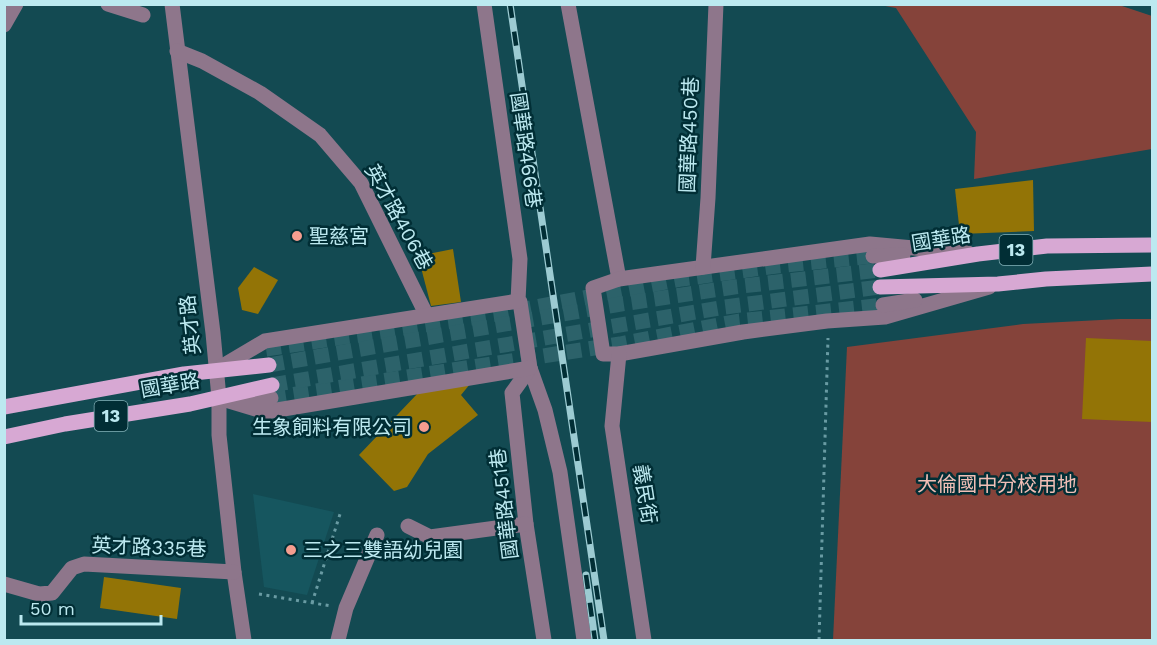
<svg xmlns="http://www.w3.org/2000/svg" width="1157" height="645" font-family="'Work Sans','Noto Sans TC',sans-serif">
<rect width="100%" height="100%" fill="#134a52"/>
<path fill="#16565f" d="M253,494L334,512L307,595L264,587Z"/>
<g fill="#85433a">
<path d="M1116,4L1152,16V149L974,179L976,132L896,8L880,5Z"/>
<path d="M1120,319H1152V640H833L847,347L1023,324Z"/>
</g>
<g fill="#937406">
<path d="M1033,180L1034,231L960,234L955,189Z"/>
<path d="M453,249L461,302L431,306L418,256Z"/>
<path d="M254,267L278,280L258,314L242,310L238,288Z"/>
<path d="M1086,338L1152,341V422L1082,419Z"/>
<path d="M470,384L461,395L478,415L428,454L407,487L394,491L359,455L419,392Z"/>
<path d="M104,577L181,588L177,619L100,608Z"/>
</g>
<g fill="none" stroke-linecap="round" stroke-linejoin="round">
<g stroke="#2c626a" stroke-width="15" stroke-dasharray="15 8" stroke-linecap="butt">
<path d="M266,349L504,313L682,279L777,266L873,256"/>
<path d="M271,398L620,344L739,321L883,305"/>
</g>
<g stroke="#2c626a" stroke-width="15" stroke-dasharray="15 8" stroke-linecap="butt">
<path d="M269,365L615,305L734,287L880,270"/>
<path d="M272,385L725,307L880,287"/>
</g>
<g stroke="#699ba3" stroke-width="3" stroke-dasharray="3 4.5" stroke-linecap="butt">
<path d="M259,594L331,606"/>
<path d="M312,603L341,511"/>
<path d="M819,640L828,338"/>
</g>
<g stroke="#8e768b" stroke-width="15">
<path d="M108,4L143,15"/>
<path d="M172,4L213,333L219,398V435L234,572L244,640"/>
<path d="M484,4L520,259L518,301L520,302L530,368L545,410L560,472L584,640"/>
<path d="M568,4L619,279"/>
<path d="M4,25L16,4"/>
<path d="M177,51L202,61L260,93L320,135L361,183L426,314"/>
<path d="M968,253L870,244L619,279L593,288L603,354H619L743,332L827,321L885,317L989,287"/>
<path d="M873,256L903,255"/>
<path d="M703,267L708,198L716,4"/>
<path d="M883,305L915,300"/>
<path d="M619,354L612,426L644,640"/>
<path d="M530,368L512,393L526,524L544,640"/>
<path d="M216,370L265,341L518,301"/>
<path d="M219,398L265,412L530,368"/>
<path d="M237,398H271"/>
<path d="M408,526L430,537L526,524"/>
<path d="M4,584L39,594L52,593L72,568L84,564L234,572"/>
<path d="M338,640L346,608L377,535"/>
</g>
<g stroke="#d7a8d3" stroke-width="15">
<path d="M880,270L978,254L1047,246L1152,245"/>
<path d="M880,287L998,284L1046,279L1152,274"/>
<path d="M4,407L184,374L269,365"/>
<path d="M4,437L65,424L190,404L272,385"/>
</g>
<defs>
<g id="rail">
<path d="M510,4L604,640"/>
<path d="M586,575L595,640"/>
</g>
</defs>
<use href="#rail" stroke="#9ccbd2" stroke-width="7"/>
<use href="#rail" stroke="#012e35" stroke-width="4.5" stroke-dasharray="14" stroke-linecap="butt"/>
</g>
<g fill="#f59d8f" stroke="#012e35" stroke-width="2">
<circle cx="297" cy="236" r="6"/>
<circle cx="424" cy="427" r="6"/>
<circle cx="291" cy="550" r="6"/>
</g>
<g text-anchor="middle" stroke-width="5" stroke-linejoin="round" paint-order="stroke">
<g fill="#012e35" stroke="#84b1b8" stroke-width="1.5">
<rect x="999.5" y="235" width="33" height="30" rx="4.5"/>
<rect x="94.5" y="401" width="33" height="30" rx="4.5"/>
</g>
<g font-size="18" font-weight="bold" fill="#bce9f0">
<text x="1016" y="256">13</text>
<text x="111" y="422">13</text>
</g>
<g font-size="20" fill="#bce9f0" stroke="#012e35">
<text transform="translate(689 135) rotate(-88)" y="7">國華路450巷</text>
<text transform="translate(526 150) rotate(82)" y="7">國華路466巷</text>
<text transform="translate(399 217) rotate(61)" y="7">英才路406巷</text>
<text transform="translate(941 239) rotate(-9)" y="7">國華路</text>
<text transform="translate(190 325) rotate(-96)" y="7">英才路</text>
<text transform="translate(170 385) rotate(-10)" y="7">國華路</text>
<text transform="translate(645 494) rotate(81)" y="7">義民街</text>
<text transform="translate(504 504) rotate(-97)" y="7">國華路451巷</text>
<text transform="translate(149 547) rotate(2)" y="7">英才路335巷</text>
</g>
<g font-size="20" fill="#bce9f0" stroke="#012e35" text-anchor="start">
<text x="309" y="243">聖慈宮</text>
<text x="412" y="434" text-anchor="end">生象飼料有限公司</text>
<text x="303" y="557">三之三雙語幼兒園</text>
</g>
<g font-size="20" fill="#f0bfb6" stroke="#012e35">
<text x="997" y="491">大倫國中分校用地</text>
</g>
</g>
<rect width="1157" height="645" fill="none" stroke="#bce9f0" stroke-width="12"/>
<path d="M21 615v9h140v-9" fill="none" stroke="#bce9f0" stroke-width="3"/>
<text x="30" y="615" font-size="18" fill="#bce9f0" stroke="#012e35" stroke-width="4.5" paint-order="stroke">50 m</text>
</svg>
